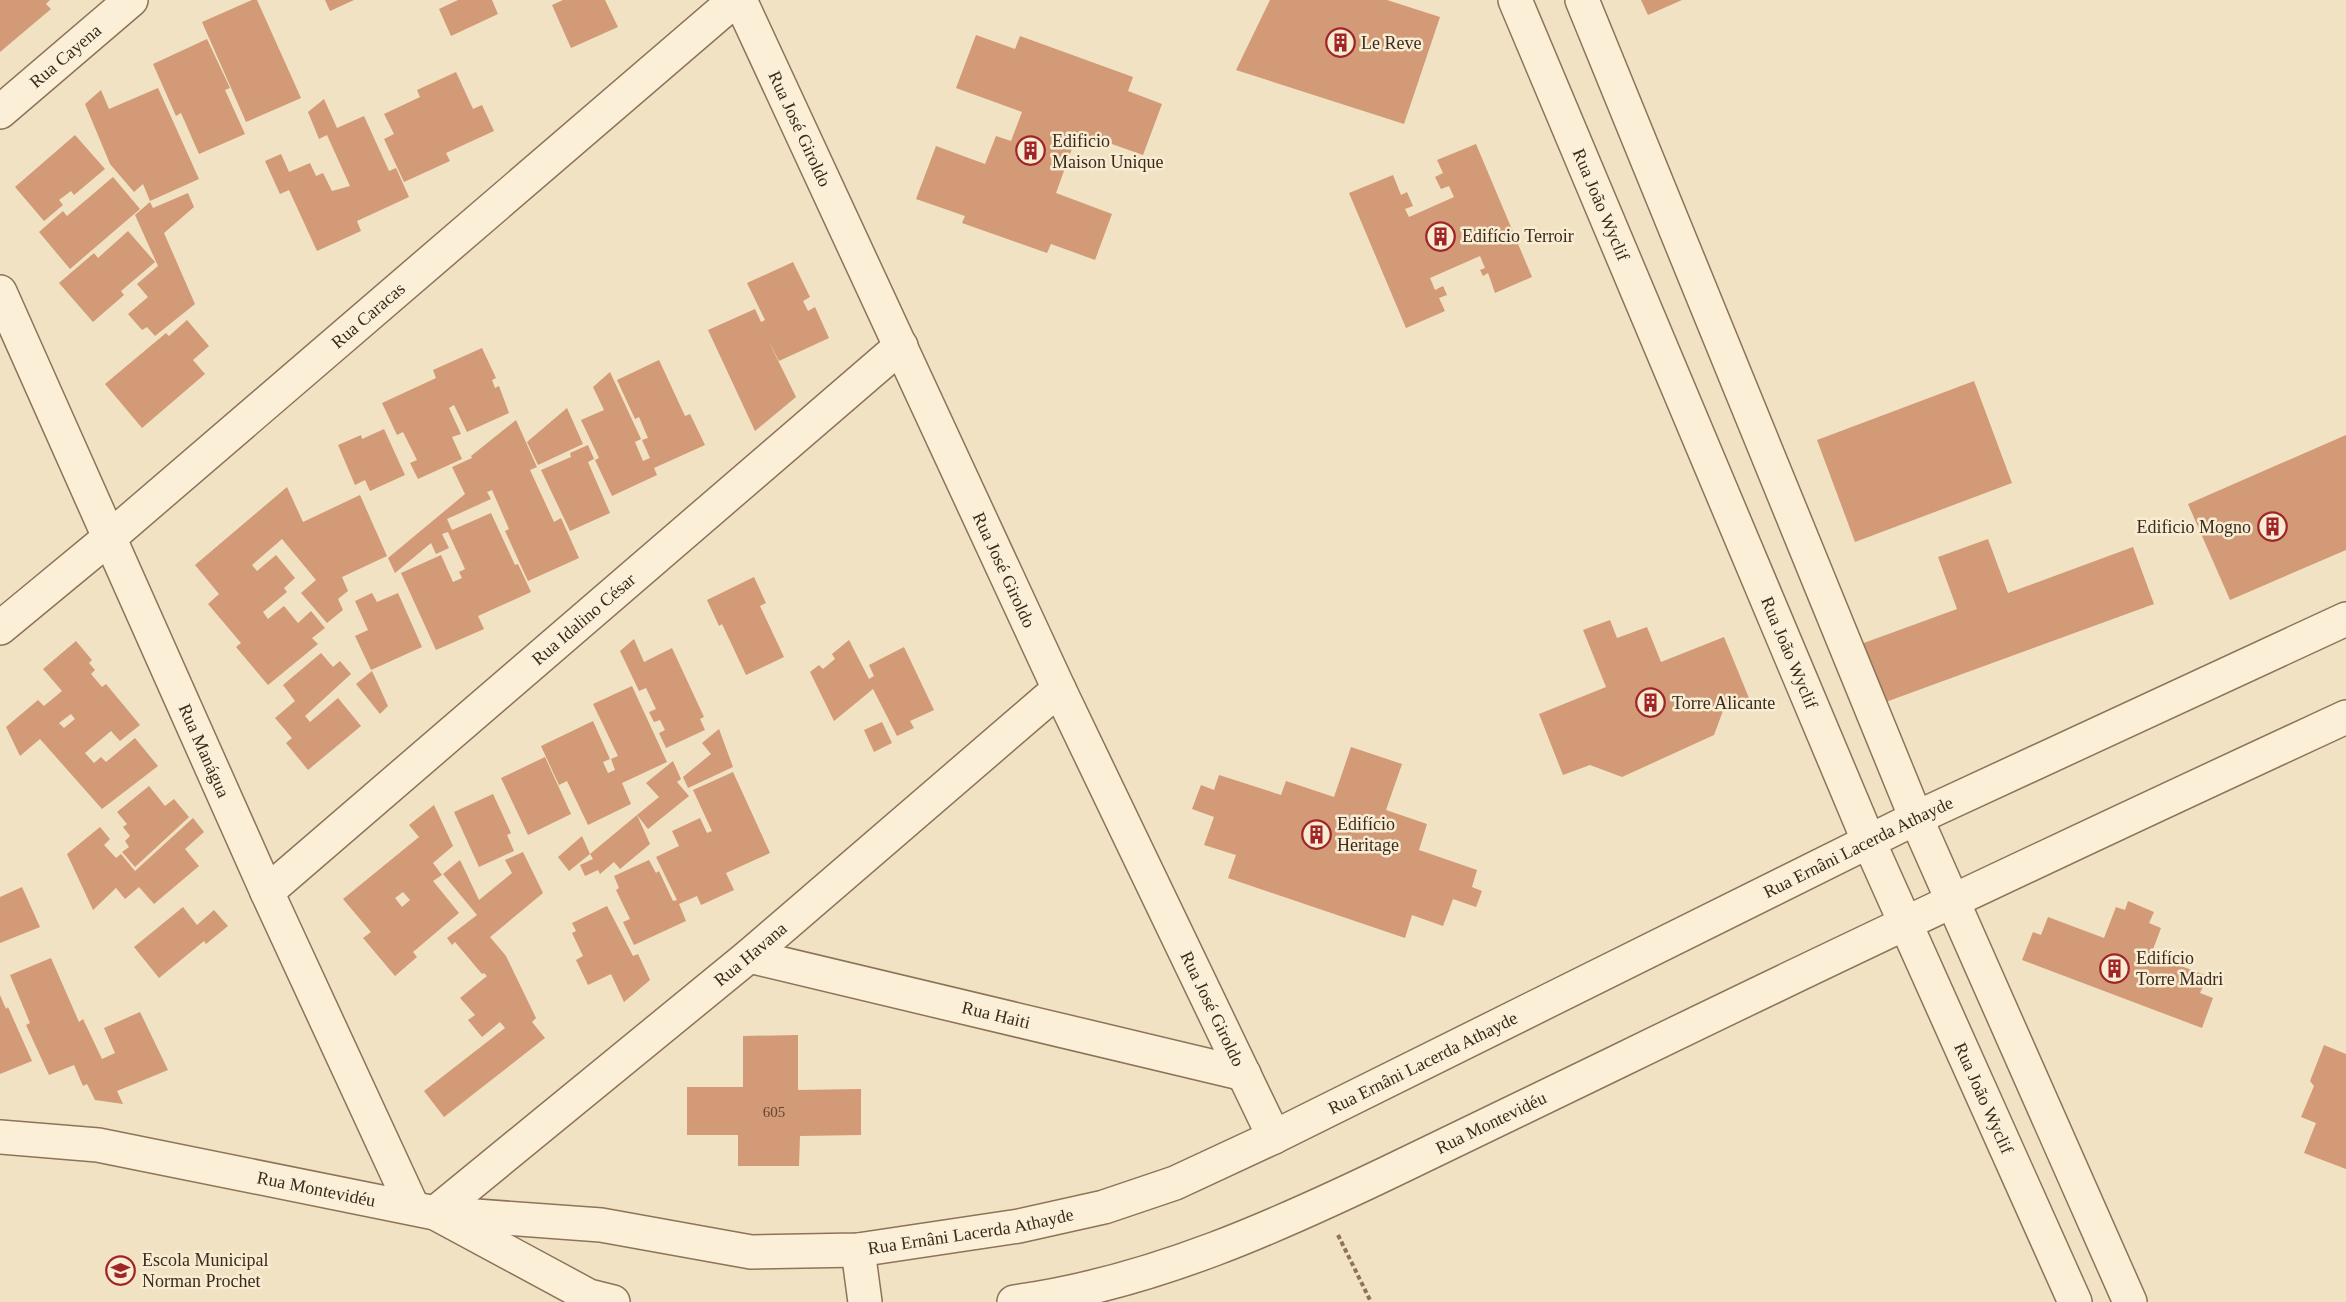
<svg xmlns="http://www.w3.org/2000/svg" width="2346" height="1302" font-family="Georgia,serif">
<rect width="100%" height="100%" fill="#f1e2c3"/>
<g fill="#d29a76" fill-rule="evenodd">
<path d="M0,0H50L46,4L51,9L0,52Z"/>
<path d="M252,0H257L301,98L246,122L202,22Z"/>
<path d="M325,0H354L330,11Z"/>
<path d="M458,0H492L498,14L451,36L439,9Z"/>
<path d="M563,0H605L618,27L571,48L552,5Z"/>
<path d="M1270,0H1387L1440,17L1404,124L1236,70Z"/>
<path d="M1641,0H1682L1648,15Z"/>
<path d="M976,35L1015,49L1020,36L1133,77L1128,91L1162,104L1143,155L1078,132L1056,193L1112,214L1095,260L1051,244L1047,253L962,223L965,216L916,199L936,146L985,164L996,136L1011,141L1022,112L956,88Z"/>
<path d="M207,39L230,88L225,90L245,134L199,154L181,113L176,116L153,64Z"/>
<path d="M456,72L473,109L482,105L494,131L446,153L450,161L404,182L384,139L394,134L384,114L420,97L417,90Z"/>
<path d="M158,88L199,179L150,201L143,184L134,192L110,164L85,104L101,90L109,109Z"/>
<path d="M324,99L337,128L364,116L389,171L396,168L409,197L357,221L361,231L317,251L289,190L280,194L265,161L281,154L289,172L310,163L316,176L323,173L332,191L350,186L327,135L319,139L308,112Z"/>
<path d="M75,135L105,169L74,195L71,191L59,200L63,205L44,221L15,187Z"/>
<path d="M1476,144L1532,277L1495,293L1488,273L1483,276L1480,270L1485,268L1480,256L1430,278L1435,290L1443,286L1447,295L1439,298L1445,311L1406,328L1349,193L1393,175L1401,195L1407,192L1413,206L1405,209L1409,217L1454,197L1449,186L1441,189L1435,177L1443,173L1437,160Z"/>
<path d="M113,177L140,209L70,269L39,232L63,211L67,216Z"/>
<path d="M188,193L194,207L164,233L195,304L155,336L147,327L142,330L128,314L148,297L137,284L158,266L135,215L150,202L153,208Z"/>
<path d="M128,231L155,262L121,291L124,295L93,322L59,283L94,253L98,258Z"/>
<path d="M793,262L810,297L803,301L808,311L815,307L829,338L779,361L768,340L796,397L755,431L708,330L755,309L761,322L765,320L747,283Z"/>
<path d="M187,320L209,346L193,360L205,374L142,428L105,384L166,333L169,336Z"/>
<path d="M482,348L496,378L492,380L495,388L499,386L509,413L467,432L454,405L449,408L461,434L452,437L462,459L418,479L410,463L417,460L403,432L397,435L382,403L436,378L433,370Z"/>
<path d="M659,360L685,416L690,414L705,445L654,468L657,475L612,496L595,460L599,458L581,420L604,410L593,387L610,372L641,439L635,442L643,461L650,458L642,440L648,438L639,417L635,419L617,380Z"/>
<path d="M1974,381L2012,483L1855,542L1817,440Z"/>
<path d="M567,408L583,444L538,465L527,442Z"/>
<path d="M516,420L537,467L530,470L554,522L561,518L579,558L528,581L505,531L509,529L492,490L487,492L491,499L447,519L452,530L491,513L515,565L518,564L531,592L478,616L484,629L436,650L401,573L441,555L453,582L462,578L459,572L465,569L448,532L442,534L449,548L436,554L431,543L395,573L388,558L465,494L452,467L472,458L471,456Z"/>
<path d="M384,429L405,475L370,491L365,480L355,485L338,445L361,435L362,439Z"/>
<path d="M2346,435V550L2230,600L2188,504Z"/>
<path d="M588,445L594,459L588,462L610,513L570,531L541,470L571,457L570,453Z"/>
<path d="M287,487L303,522L360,495L387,556L342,577L348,591L338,599L343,610L327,623L301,593L316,580L282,539L252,565L257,571L276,555L295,578L284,588L287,592L263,612L268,619L284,606L298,623L311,611L325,628L312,638L318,644L268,685L236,647L241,643L208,604L219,594L195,565Z"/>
<path d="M1988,539L2008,593L2133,547L2154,604L1883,703L1861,644L1957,609L1938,557Z"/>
<path d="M754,577L766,603L760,606L784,657L746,675L722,624L719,626L707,600Z"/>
<path d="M372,593L377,602L398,593L422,647L371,670L355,636L368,630L355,601Z"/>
<path d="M1610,620L1617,638L1647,627L1661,662L1724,637L1749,698L1724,708L1714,735L1622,777L1590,765L1563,775L1539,714L1606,687L1583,630Z"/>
<path d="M634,639L644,662L672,648L704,717L700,719L705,730L666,748L659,733L665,730L660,720L654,722L649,712L656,709L646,688L639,691L620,651Z"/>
<path d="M849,640L869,679L874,676L869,665L904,647L934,710L910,721L914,728L897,736L873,689L834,721L810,672L819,665L823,669L835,659L832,654Z"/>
<path d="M76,641L92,660L89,663L95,670L91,674L102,687L106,684L140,725L120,741L111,731L85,753L94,763L101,757L106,762L135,738L158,766L102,809L40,739L20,756L6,727L38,700L44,706L62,691L43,669ZM71,714L75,719L64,728L59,723Z"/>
<path d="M321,653L333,667L340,661L351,674L305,716L310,722L338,698L361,726L308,770L286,743L292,738L275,718L295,701L283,685Z"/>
<path d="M372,671L388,706L380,714L356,684Z"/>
<path d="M632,686L667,762L622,783L631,804L588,825L567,781L559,785L541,746L593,721L610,759L603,762L608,773L615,770L611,759L618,756L593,704Z"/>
<path d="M882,722L892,743L874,752L864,730Z"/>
<path d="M719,729L733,767L688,788L683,777L711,754L702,743Z"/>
<path d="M1351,747L1402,764L1386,810L1427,824L1419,850L1477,870L1472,887L1482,891L1476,907L1453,899L1443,926L1412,915L1405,938L1228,878L1236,855L1204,845L1214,817L1192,809L1201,785L1214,790L1219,775L1281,795L1286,781L1334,797Z"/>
<path d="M545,757L571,814L528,835L501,778Z"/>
<path d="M673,761L681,779L677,782L689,796L648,829L637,815L659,797L646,783Z"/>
<path d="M733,772L770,853L726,873L734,890L701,905L697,896L679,904L686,921L634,945L623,922L630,919L616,890L619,888L614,876L649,860L656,873L659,871L673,901L677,900L656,857L679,846L672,831L700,818L707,833L712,831L693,790Z"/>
<path d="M149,786L165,806L174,799L189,817L135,867L122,852L129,847L125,841L130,836L123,827L127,824L117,812Z"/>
<path d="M493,794L511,833L507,835L514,851L479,867L454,812Z"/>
<path d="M434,805L453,846L433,863L442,875L433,881L459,913L413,952L417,957L395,976L363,938L371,932L343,899L419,837L409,825ZM403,892L410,900L402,907L395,898Z"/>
<path d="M637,815L650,844L620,869L614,862L600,874L598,870L585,876L580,865L593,859L590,854Z"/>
<path d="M193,818L204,832L185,849L199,866L154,904L139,887L125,899L116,888L93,910L67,854L100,827L110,839L104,845L116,858L121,854L135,871Z"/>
<path d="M582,836L590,854L569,871L558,857Z"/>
<path d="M523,852L543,893L490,937L506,956L536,1018L532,1022L545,1038L444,1117L424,1091L505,1028L500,1022L482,1037L468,1020L475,1015L460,998L487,976L484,973L482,974L455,942L452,945L447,938L477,915L443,874L460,860L479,900L512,873L505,860Z"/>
<path d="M22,887L40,927L0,943V897Z"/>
<path d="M2128,901L2154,912L2149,923L2161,928L2151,955L2208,976L2200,993L2213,998L2202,1028L2022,960L2033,932L2041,935L2048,917L2104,938L2116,907L2125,910Z"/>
<path d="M607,906L633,956L638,954L650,980L624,1002L611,974L588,985L576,960L583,956L572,933L576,931L572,923Z"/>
<path d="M183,907L197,925L214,910L228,926L206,944L204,941L159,978L134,947Z"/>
<path d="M51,958L79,1022L83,1019L102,1059L115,1053L104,1028L140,1012L168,1070L117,1091L123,1104L95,1100L87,1084L83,1086L74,1065L49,1075L26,1025L30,1023L10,975Z"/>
<path d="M0,995L6,1009L8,1007L32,1061L0,1074Z"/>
<path d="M798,1035V1090L861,1089V1135L800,1136L799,1166H738V1135H687V1087H743V1036Z"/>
<path d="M2324,1045L2346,1054V1169L2304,1153L2316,1123L2301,1117L2314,1086L2310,1081Z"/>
</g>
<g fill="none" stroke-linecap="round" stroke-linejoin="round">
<defs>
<g id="minor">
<path id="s1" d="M740,0L1059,689L1274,1137"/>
<path id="s2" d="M1515,0L1869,842L2075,1302"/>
<path d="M1582,0L1916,818L2130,1302"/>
<path id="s3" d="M0,112L131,0"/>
<path id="s4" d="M0,292L267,892L413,1208"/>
<path id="s5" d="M0,628L109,538L735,0"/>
<path id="s6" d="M267,892L901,346"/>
<path id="s7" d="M749,956L1244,1074"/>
<path id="s8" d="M435,1213L749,956L1059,689"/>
<path d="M858,1250L865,1302"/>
</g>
<g id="tertiary">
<path id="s9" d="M0,1137L98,1145L435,1213L589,1296L613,1302"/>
<path id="s10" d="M435,1213L601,1225L751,1252L858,1250L1019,1226L1104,1207L1175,1183L1274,1137L1916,818L2346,619"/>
<path id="s11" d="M1014,1302C1153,1283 1280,1225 1406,1164C1476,1130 1546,1096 1617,1062C1859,944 2102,830 2346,717"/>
</g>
</defs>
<use href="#minor" stroke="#8d7358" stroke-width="36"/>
<use href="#tertiary" stroke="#8d7358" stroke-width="36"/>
<path stroke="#8d7358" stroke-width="4" stroke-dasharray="4.5 3" stroke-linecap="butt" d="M1338,1235L1371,1302"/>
<use href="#minor" stroke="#fbefd7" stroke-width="33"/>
<use href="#tertiary" stroke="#fbefd7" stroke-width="33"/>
</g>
<defs>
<symbol id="building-ring" viewBox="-11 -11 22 22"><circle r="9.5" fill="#f8ecd3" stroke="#a12428" stroke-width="1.5"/><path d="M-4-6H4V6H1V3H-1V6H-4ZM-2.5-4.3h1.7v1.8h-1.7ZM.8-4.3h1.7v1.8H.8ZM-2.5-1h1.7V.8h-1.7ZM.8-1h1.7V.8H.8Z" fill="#a12428"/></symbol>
<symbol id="school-ring" viewBox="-11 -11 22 22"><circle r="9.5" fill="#f8ecd3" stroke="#a12428" stroke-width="1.5"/><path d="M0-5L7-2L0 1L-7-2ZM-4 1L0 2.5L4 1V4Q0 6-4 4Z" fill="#a12428"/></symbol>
</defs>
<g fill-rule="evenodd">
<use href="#building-ring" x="1324" y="26" width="33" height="33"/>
<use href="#building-ring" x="1014" y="134" width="33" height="33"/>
<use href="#building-ring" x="1424" y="220" width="33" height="33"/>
<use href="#building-ring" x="2256" y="510" width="33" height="33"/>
<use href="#building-ring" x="1634" y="686" width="33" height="33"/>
<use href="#building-ring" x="1300" y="818" width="33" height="33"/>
<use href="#building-ring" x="2098" y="952" width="33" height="33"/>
<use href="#school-ring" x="104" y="1254" width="33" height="33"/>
</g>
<g text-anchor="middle" stroke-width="5" stroke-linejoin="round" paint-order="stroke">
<g font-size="15" fill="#624733">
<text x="774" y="1117">605</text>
</g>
<g font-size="18" fill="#3c2b1d" stroke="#f8ecd3" text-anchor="start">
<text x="1361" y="49">Le Reve</text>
<text x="1052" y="147">Edificio<tspan x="1052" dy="21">Maison Unique</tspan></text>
<text x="1462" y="242">Edifício Terroir</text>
<text x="2251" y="533" text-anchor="end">Edificio Mogno</text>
<text x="1672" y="709">Torre Alicante</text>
<text x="1337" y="830">Edifício<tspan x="1337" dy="21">Heritage</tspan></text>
<text x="2136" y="964">Edifício<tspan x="2136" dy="21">Torre Madri</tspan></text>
<text x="142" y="1266">Escola Municipal<tspan x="142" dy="21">Norman Prochet</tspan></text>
</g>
<g font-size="18" fill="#3c2b1d" stroke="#f8ecd3">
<text dy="6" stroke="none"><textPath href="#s3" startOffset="86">Rua Cayena</textPath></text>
<text dy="6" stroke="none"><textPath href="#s1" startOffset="142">Rua José Giroldo</textPath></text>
<text dy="6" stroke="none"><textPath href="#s2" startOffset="222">Rua João Wyclif</textPath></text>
<text dy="6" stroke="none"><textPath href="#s5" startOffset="483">Rua Caracas</textPath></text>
<text dy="6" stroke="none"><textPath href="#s1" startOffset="628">Rua José Giroldo</textPath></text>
<text dy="6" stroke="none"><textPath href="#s6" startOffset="418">Rua Idalino César</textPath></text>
<text dy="6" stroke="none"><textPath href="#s2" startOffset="708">Rua João Wyclif</textPath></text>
<text dy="6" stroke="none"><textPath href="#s4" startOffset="502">Rua Manágua</textPath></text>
<text dy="6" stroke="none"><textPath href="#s10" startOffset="1512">Rua Ernâni Lacerda Athayde</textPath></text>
<text dy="6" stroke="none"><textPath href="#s8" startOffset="408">Rua Havana</textPath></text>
<text dy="6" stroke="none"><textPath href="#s1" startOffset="1114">Rua José Giroldo</textPath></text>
<text dy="6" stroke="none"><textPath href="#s7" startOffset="254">Rua Haiti</textPath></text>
<text dy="6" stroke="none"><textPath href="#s10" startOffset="1026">Rua Ernâni Lacerda Athayde</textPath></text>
<text dy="6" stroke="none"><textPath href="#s2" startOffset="1194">Rua João Wyclif</textPath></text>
<text dy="6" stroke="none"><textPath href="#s11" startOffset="512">Rua Montevidéu</textPath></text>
<text dy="6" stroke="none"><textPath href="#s9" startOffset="321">Rua Montevidéu</textPath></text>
<text dy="6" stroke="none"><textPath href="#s10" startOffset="540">Rua Ernâni Lacerda Athayde</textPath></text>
</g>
</g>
</svg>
